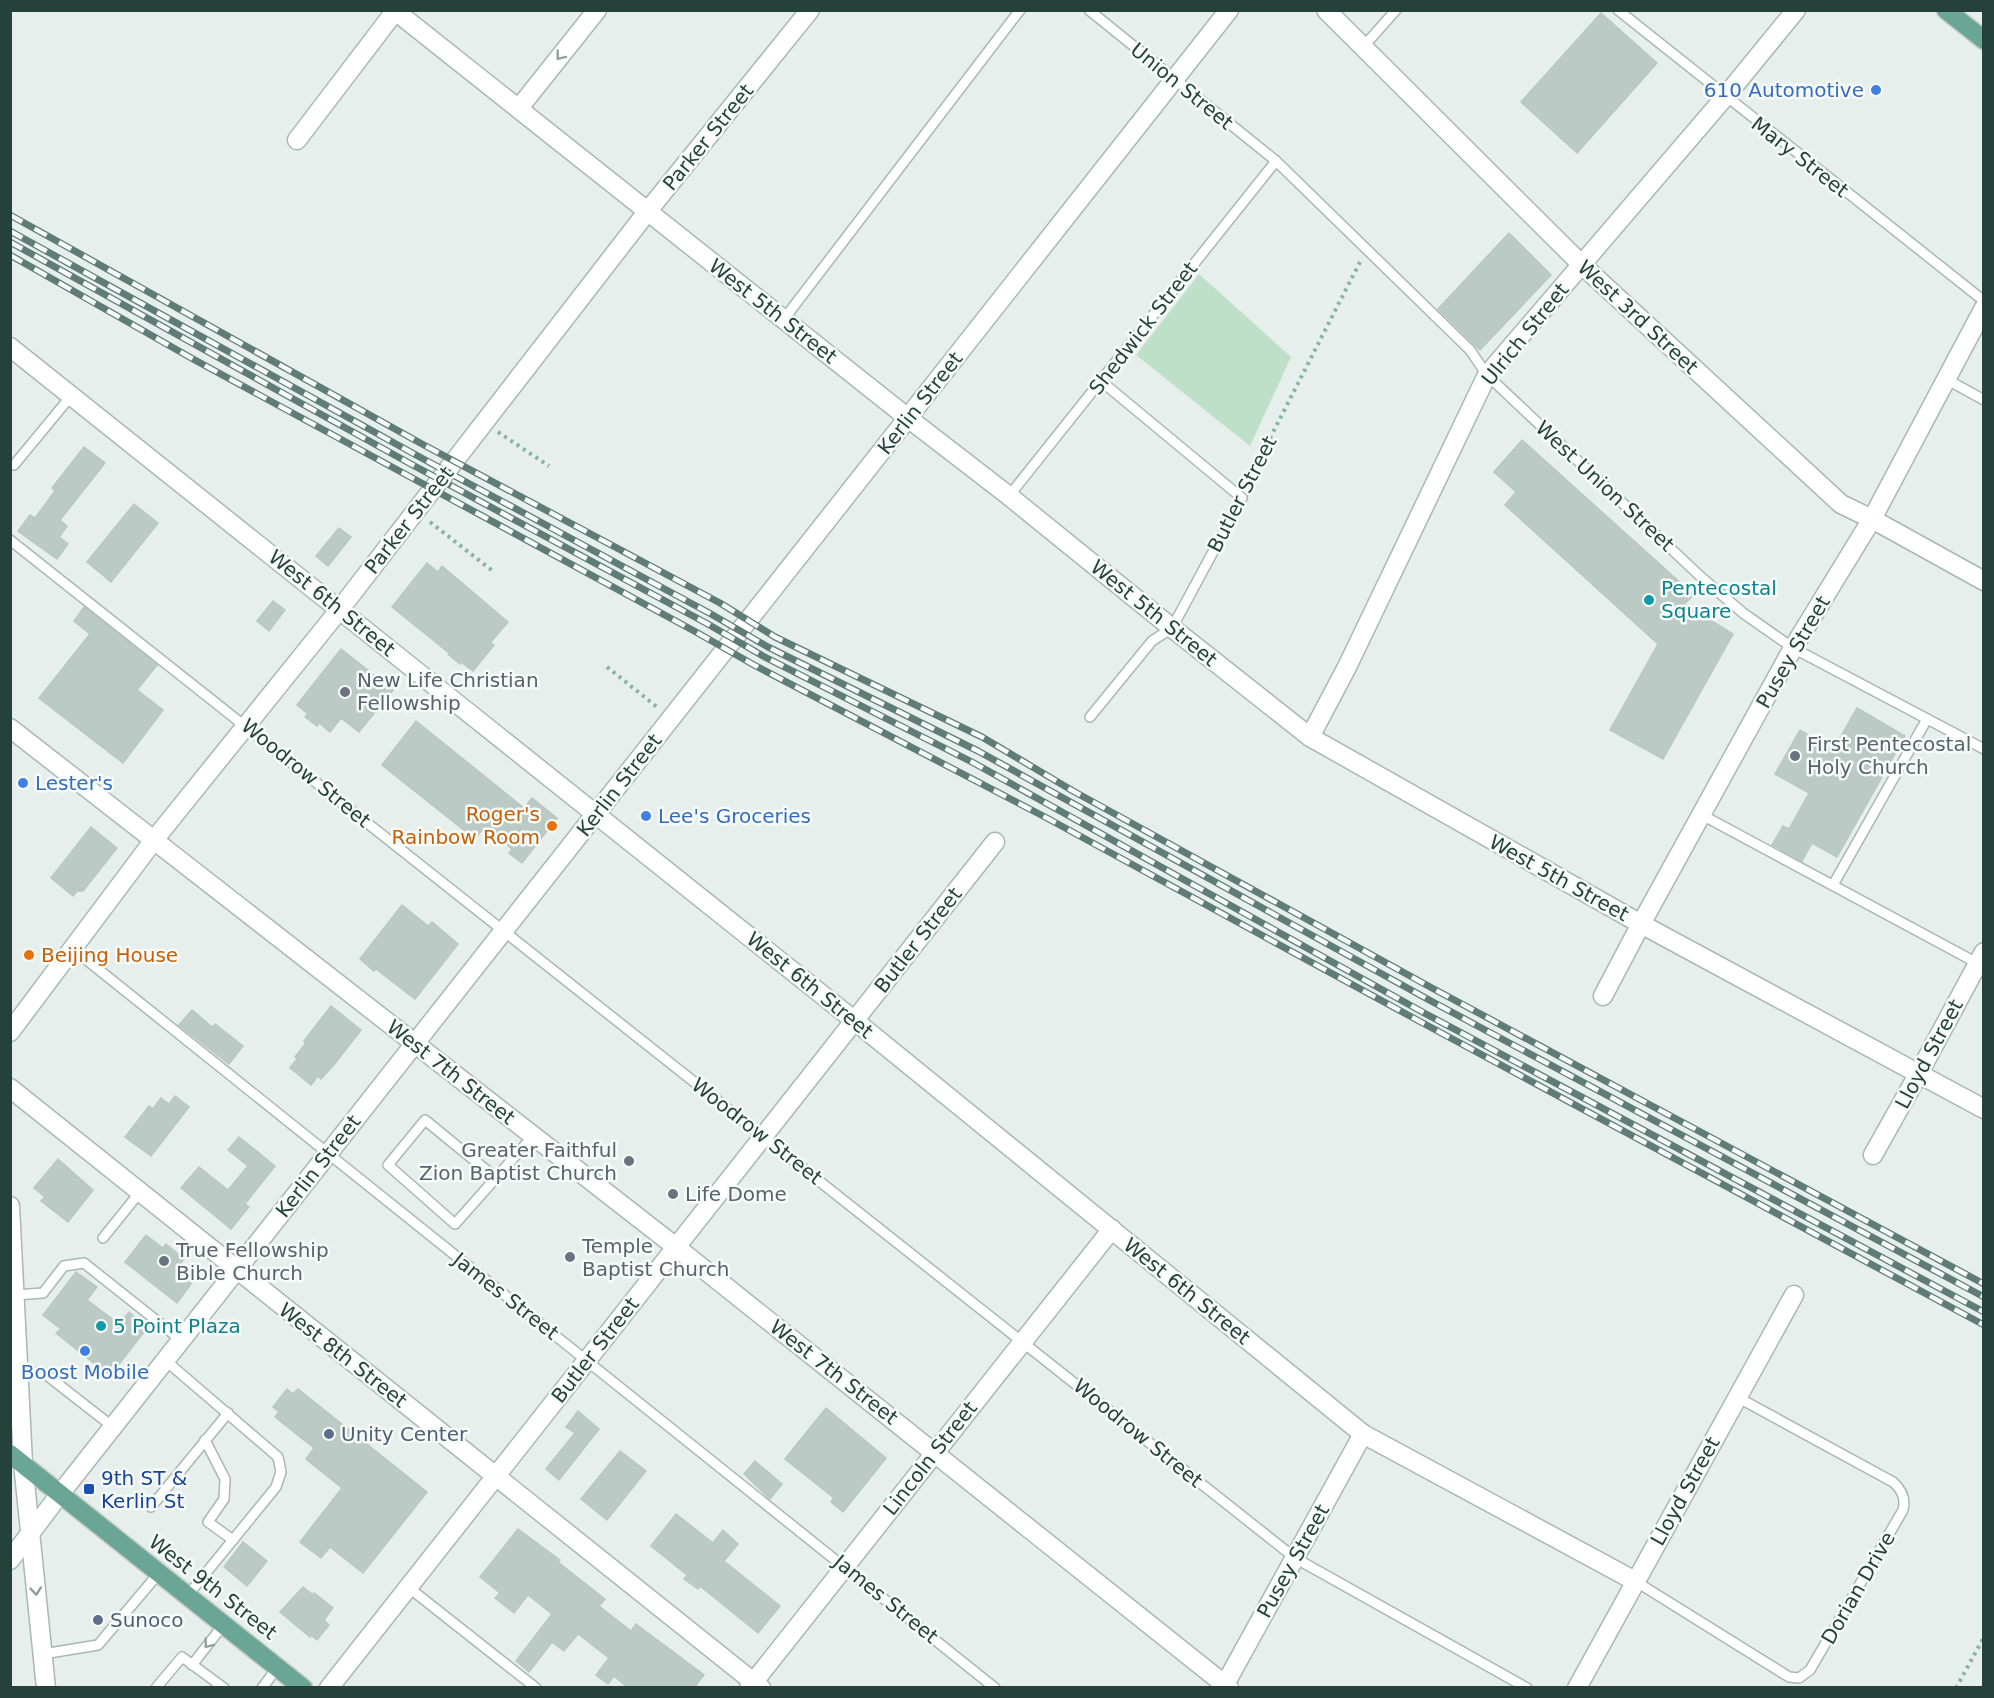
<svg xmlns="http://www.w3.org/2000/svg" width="1994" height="1698" font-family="'DejaVu Sans',sans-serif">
<rect width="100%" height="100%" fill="#e6efeb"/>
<path fill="#bfe0c8" d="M1199,274L1291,357L1250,446L1136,355Z"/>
<g fill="#bbcac4" stroke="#b8c9c2" stroke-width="1.5">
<path d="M1601,13L1657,63L1577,153L1521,102Z"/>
<path d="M1509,233L1551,275L1480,350L1438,309Z"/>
<path d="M1522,440L1694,595L1684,604L1733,634L1663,759L1610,730L1658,644L1505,505L1516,492L1494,472Z"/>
<path d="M84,447L105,463L60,520L67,526L59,537L68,544L57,559L18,531L30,515L35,518L55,491L52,488Z"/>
<path d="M134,504L158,523L111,582L87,562Z"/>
<path d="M339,528L351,537L328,566L316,556Z"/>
<path d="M427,563L438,572L442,566L508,622L490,643L494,645L473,671L461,662L460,664L448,654L449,653L392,607Z"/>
<path d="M273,601L285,610L269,631L257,621Z"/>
<path d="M84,607L157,665L137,690L163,710L123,763L39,698L90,634L74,621Z"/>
<path d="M341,649L393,690L359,732L341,718L330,732L319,723L317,726L305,717L308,714L297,705Z"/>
<path d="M1857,708L1905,736L1837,857L1812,843L1802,861L1772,845L1783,826L1789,829L1809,793L1775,774L1800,730L1833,750Z"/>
<path d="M416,721L524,808L532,798L557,818L522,863L509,853L512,849L485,826L475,839L382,765Z"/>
<path d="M91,827L117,848L83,891H77L73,896L51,878Z"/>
<path d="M402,905L428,926L432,922L458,944L415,999L376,969L374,971L360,959Z"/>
<path d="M331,1006L361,1030L333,1066L321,1079L318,1076L311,1085L290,1068L297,1059L295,1057L306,1043L304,1041Z"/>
<path d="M192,1010L212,1027L215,1024L243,1046L229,1064L179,1025Z"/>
<path d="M175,1096L189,1107L151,1156L125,1137L149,1106L153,1109L161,1098L169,1104Z"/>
<path d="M239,1137L275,1166L245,1204L249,1207L231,1229L181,1188L199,1167L228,1190L248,1166L228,1150Z"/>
<path d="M58,1159L93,1190L68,1222L41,1201L45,1197L34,1188Z"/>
<path d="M146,1235L163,1248L166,1244L184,1259L181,1263L197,1276L177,1303L125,1262Z"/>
<path d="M76,1272L97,1287L87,1300L119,1324L129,1312L147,1328L110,1376L56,1333L61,1329L43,1315Z"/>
<path d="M287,1389L293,1394L298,1389L427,1492L363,1573L330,1547L321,1558L300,1542L342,1488L306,1459L314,1448L275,1417L279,1412L273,1407Z"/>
<path d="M826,1408L886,1458L843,1512L831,1502L834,1498L785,1459Z"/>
<path d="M578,1411L599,1429L559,1480L546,1469L575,1433L566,1427Z"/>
<path d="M620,1451L646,1471L607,1520L581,1499Z"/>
<path d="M755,1461L782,1484L770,1499L744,1474Z"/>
<path d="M676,1514L713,1543L723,1530L738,1544L724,1561L780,1606L758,1633L700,1586L698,1589L684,1579L687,1575L651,1546Z"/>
<path d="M518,1529L560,1560L558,1562L605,1599L599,1606L631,1631L636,1624L704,1675L694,1688H628L614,1676L608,1684L596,1675L609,1658L578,1634L564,1651L552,1642L529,1672L516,1661L552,1614L528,1595L514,1613L495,1598L500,1593L480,1577Z"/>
<path d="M243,1542L267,1561L247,1586L224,1567Z"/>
<path d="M303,1587L313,1595L314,1593L333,1608L324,1620L329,1625L317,1640L311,1635L310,1637L280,1612Z"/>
</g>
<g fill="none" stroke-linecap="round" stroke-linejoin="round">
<defs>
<g id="lane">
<path d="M1089,10L1276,161L1470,350L1487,375L1701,577L1743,613L1793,648L1984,749"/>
<path d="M1618,10L1984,301"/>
<path d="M1364,46L1396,10"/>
<path d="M784,319L1020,10"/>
<path d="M1946,379L1984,400"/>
<path d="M14,465L71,396"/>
<path d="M1009,496L1276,161"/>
<path d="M10,540L1295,1558L1527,1688"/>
<path d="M1090,717L1152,641L1172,628L1242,498L1101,381"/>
<path d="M1702,815L1979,964"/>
<path d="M1833,885L1927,719"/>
<path d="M73,949L995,1688"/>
<path d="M496,1178L425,1120L388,1165L455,1224L533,1136"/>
<path d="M103,1238L140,1192"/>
<path d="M15,1295L43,1293L64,1266L84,1263L181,1340"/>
<path d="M165,1360L278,1457L281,1472L276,1487L188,1595"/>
<path d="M18,1372L44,1373L113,1427"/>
<path d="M205,1440L225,1479L224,1499L208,1522L233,1540"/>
<path d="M151,1507L228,1413"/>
<path d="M1635,1581L1789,1677L1799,1678L1810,1670L1903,1510C1906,1498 1902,1490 1893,1482L1737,1397"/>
<path d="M408,1587L536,1688"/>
<path d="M43,1654L98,1645L159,1573"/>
<path d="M192,1665L224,1624"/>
<path d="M156,1688L182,1657L224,1688"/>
<path d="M262,1688L278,1667"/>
</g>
<g id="street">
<path d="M394,10L908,418L1009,496L1172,628L1310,737L1641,924L1984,1109"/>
<path d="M1326,10L1581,264L1841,504L1872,519L1984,581"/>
<path d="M519,108L597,10"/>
<path d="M297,140L396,10"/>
<path d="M10,347L855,1021L1363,1434L1635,1581"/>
<path d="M10,728L676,1247L1229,1688"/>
<path d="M1310,737L1347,667L1487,375L1725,97L1796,10"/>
<path d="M1603,996L1641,924L1793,648L1872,519L1984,308"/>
<path d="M10,1032L154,840L340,609L647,212L810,10"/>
<path d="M10,1088L761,1688"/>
<path d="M1873,1155L1919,1073L1984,952"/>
<path d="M10,1206L23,1463L46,1688"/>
<path d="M60,1494L1229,10"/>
<path d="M329,1688L995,842"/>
<path d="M749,1688L1112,1229"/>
<path d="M1223,1688L1363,1434"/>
<path d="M1577,1688L1794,1295"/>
</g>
<path id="secondary" d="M10,1560L60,1494"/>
<g id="primary">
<path d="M1946,10L1984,40"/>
<path d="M10,1454L303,1688"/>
</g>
</defs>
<use href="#lane" stroke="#a8b8b2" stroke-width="12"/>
<use href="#street" stroke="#a8b8b2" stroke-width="21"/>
<use href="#secondary" stroke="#a4bbb3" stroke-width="21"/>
<use href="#primary" stroke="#c2cac8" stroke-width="21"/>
<g stroke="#86b3a5" stroke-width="4" stroke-dasharray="3 4.5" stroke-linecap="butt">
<path d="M498,432L549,466"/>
<path d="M1246,485L1360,262"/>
<path d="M430,522L494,572"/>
<path d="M607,667L657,707"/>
<path d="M1956,1688L1984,1637"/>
</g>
<use href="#lane" stroke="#fff" stroke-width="9"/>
<use href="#street" stroke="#fff" stroke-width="18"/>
<use href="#secondary" stroke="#fff" stroke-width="18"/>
<use href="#primary" stroke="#6aa596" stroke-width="18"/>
<defs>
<g id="rail">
<path d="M10,215L422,444L720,603L775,637L982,737L1073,791L1432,988L1984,1284"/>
<path d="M10,231L416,455L711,614L768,647L978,751L1431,1001L1984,1297"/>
<path d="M10,242L409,463L706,623L763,656L972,762L1426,1014L1984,1312"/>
<path d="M10,255L193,359L696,632L754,665L1045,817L1419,1021L1984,1325"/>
</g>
</defs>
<use href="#rail" stroke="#5f7d75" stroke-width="7"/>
<use href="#rail" stroke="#f7fbf9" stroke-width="4.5" stroke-dasharray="14" stroke-linecap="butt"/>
</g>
<defs><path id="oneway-chevron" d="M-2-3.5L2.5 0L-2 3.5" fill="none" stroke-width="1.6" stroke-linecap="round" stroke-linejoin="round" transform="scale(1.5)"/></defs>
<g stroke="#92a09c">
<use href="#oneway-chevron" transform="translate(560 56) rotate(128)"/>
<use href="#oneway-chevron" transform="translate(36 1591) rotate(84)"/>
<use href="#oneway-chevron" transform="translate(208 1644) rotate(128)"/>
</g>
<g fill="#3f7fe0" stroke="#f7fbf9" stroke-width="2">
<circle cx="1876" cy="90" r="6"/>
<circle cx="23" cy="783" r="6"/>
<circle cx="646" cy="816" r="6"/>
<circle cx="85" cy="1351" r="6"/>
</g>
<g fill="#0f9aa8" stroke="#f7fbf9" stroke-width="2">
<circle cx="1649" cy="600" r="6"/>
<circle cx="101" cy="1326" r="6"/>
</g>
<g fill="#6b7280" stroke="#f7fbf9" stroke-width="2">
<circle cx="345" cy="692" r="6"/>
<circle cx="1795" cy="756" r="6"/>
<circle cx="629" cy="1161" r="6"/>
<circle cx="673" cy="1194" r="6"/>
<circle cx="570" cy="1257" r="6"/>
<circle cx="164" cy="1261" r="6"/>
</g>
<g fill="#e8710a" stroke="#f7fbf9" stroke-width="2">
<circle cx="552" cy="826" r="6"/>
<circle cx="29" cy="955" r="6"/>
</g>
<g fill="#5c6f8a" stroke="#f7fbf9" stroke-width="2">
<circle cx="329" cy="1434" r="6"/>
<circle cx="98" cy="1620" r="6"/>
</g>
<rect fill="#1a4fb4" stroke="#f7fbf9" stroke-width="2" x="83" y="1483" width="12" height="12" rx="3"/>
<g text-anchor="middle" stroke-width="5" stroke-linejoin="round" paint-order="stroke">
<g font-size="20" fill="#24423a" stroke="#f7fbf9">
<text transform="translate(1182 86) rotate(39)" y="7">Union Street</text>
<text transform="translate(708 137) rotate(-51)" y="7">Parker Street</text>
<text transform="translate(1800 157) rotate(38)" y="7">Mary Street</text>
<text transform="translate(773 311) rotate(38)" y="7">West 5th Street</text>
<text transform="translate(1638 317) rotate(43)" y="7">West 3rd Street</text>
<text transform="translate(1143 328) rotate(-52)" y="7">Shedwick Street</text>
<text transform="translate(1525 334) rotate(-51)" y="7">Ulrich Street</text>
<text transform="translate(920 403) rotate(-52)" y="7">Kerlin Street</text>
<text transform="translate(1605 486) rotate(43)" y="7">West Union Street</text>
<text transform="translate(1242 494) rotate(-63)" y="7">Butler Street</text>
<text transform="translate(409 520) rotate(-52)" y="7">Parker Street</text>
<text transform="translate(332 603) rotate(39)" y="7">West 6th Street</text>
<text transform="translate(1154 613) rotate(39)" y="7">West 5th Street</text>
<text transform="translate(1793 652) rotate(-60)" y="7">Pusey Street</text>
<text transform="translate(306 773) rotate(39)" y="7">Woodrow Street</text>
<text transform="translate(619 785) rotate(-52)" y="7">Kerlin Street</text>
<text transform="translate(1559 878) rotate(29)" y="7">West 5th Street</text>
<text transform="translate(918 940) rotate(-52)" y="7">Butler Street</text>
<text transform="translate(810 985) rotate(39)" y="7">West 6th Street</text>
<text transform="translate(1929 1054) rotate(-62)" y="7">Lloyd Street</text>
<text transform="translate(451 1072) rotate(38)" y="7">West 7th Street</text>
<text transform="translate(757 1131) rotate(38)" y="7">Woodrow Street</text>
<text transform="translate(318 1166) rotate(-52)" y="7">Kerlin Street</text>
<text transform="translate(1187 1291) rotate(39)" y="7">West 6th Street</text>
<text transform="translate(506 1296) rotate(38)" y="7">James Street</text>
<text transform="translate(595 1350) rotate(-52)" y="7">Butler Street</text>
<text transform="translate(343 1355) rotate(38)" y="7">West 8th Street</text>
<text transform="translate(834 1372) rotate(38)" y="7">West 7th Street</text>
<text transform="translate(1138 1433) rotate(39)" y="7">Woodrow Street</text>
<text transform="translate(930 1458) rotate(-52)" y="7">Lincoln Street</text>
<text transform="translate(1685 1491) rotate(-61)" y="7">Lloyd Street</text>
<text transform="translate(1293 1561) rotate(-61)" y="7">Pusey Street</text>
<text transform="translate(213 1587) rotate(38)" y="7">West 9th Street</text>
<text transform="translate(1858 1588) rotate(-60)" y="7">Dorian Drive</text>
<text transform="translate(886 1599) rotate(39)" y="7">James Street</text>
</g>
<g font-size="20" fill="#366cbe" stroke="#f7fbf9" text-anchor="start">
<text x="1864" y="97" text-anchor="end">610 Automotive</text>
<text x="35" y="790">Lester's</text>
<text x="658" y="823">Lee's Groceries</text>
<text x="85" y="1379" text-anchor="middle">Boost Mobile</text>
</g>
<g font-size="20" fill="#0d838f" stroke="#f7fbf9" text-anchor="start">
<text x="1661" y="595">Pentecostal<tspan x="1661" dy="23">Square</tspan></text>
<text x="113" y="1333">5 Point Plaza</text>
</g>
<g font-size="20" fill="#5b616d" stroke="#f7fbf9" text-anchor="start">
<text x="357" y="687">New Life Christian<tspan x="357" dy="23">Fellowship</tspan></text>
<text x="1807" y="751">First Pentecostal<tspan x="1807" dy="23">Holy Church</tspan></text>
<text x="617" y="1157" text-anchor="end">Greater Faithful<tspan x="617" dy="23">Zion Baptist Church</tspan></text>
<text x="685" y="1201">Life Dome</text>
<text x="582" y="1253">Temple<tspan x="582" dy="23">Baptist Church</tspan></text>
<text x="176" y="1257">True Fellowship<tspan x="176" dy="23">Bible Church</tspan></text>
</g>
<g font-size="20" fill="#c56008" stroke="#f7fbf9" text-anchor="end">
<text x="540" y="821">Roger's<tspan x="540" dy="23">Rainbow Room</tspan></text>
<text x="41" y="962" text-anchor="start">Beijing House</text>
</g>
<g font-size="20" fill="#4e5e75" stroke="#f7fbf9" text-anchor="start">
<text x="341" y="1441">Unity Center</text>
<text x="110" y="1627">Sunoco</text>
</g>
<g font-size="20" fill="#164399" stroke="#f7fbf9" text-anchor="start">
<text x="101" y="1485">9th ST &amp;<tspan x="101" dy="23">Kerlin St</tspan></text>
</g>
</g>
<rect width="1994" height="1698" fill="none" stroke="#24423a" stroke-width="24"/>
</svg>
